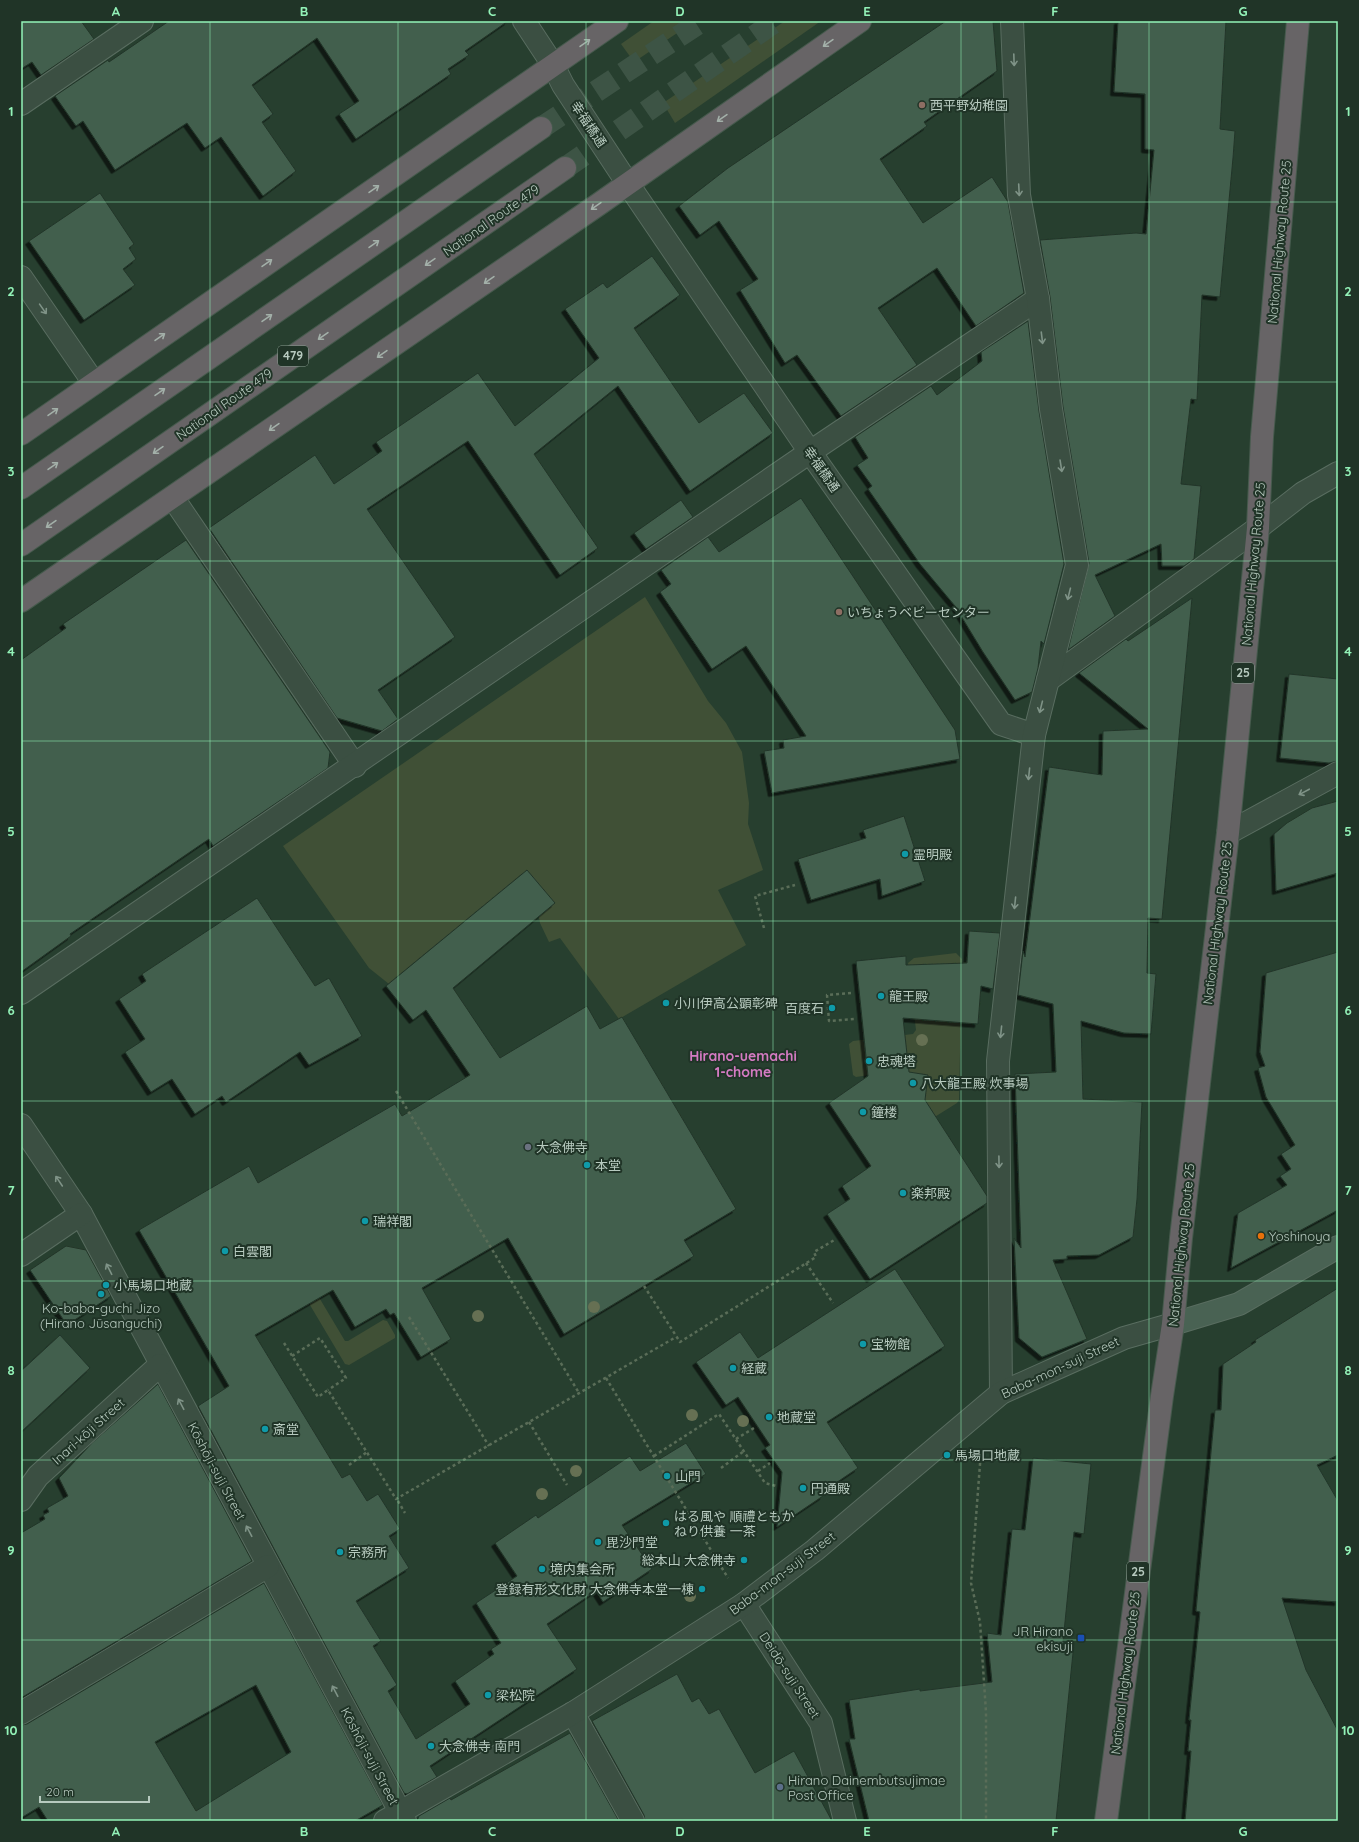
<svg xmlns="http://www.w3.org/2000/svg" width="1359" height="1842" font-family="Quicksand,'Noto Sans JP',sans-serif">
<defs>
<filter id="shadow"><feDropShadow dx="-3.5" dy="3.5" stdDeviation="0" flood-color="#0009"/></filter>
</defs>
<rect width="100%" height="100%" fill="#273f2f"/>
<g fill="#405036">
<path d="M654,21H695L634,62L621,44Z"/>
<path d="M785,21H821L675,123L663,103Z"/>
<path d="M645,597L708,701L726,723L742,752L749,803L748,824L763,870L718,890L746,945L619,1019L560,938L549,942L540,923L531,876L394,988L369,968L283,846Z"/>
<path d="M956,953L962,959L959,1100L957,1103L917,1128L876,1074L856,1077L853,1075L849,1044L853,1041L913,1034L916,1030L908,963L914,958Z"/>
<path d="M314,1289L345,1341H348L383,1320L387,1321L395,1335V1338L349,1365L345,1364L304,1295Z"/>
</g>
<g fill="#435e4d" stroke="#223629" fill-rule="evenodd" filter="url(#shadow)">
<path d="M21,21H81L94,39L41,75L32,62L21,69Z"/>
<path d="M169,21H508L465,51L469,55L448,69L451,74L356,139L339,114L359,101L317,38L252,85L273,114L262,122L296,171L263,196L221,137L205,148L187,123L115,170L83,121L76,126L55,96L108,60L109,62Z"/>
<path d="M946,21H993L997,71L924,122L927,126L880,159L923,223L992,177L1008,202L1024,293L976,326L937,268L878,308L917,365L841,416L797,355L785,363L763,327L740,290L758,279L719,221L700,235L679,206L728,168Z"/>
<path d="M1118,21H1226L1220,129L1235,131L1233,158L1220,297L1202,295L1197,400L1191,399L1181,484L1201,486L1194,559L1184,566H1162L1161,544L1095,575L1115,616L1068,650L1089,563L1063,407L1050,297L1040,240L1136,233L1146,234L1154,150L1145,149V94L1114,92Z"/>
<path d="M100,193L134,244L129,248L136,259L123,269L135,285L84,320L29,241Z"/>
<path d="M652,256L680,295L634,328L699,423L744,393L773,433L690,491L618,386L534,454L598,548L560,575L468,441L367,509L455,637L378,690L398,719L382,731L337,718L209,528L315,455L334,484L382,451L376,442L478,373L515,426L599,358L565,309L603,283L607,288Z"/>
<path d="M1028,321L1039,411L1064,564L1044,644L1041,641L1038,668L1032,692L1015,700L983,652L955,606L920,564L868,489L872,486L857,465L868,458L855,437L931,386L937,395L982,361L981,352Z"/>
<path d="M801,498L955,730L960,759L772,793L764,751L784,748L783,740L806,736L746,646L712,669L660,592L671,584L661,570L708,537L719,552Z"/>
<path d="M681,500L693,517L646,549L634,533Z"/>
<path d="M186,540L330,752L328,768L213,846L209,839L70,934L71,936L21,972V660L66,628L63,624Z"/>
<path d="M1192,598L1162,919L1148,918L1147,973L1156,974L1151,1034L1124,1033L1081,1021L1083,1099L1142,1102L1137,1199L1133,1237L1099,1255L1067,1256V1259L1053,1260L1087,1339L1042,1357L1019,1338L1014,1238L1021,1248L1015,1074L1056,1072L1053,1004L1018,995L1023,951L1025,957L1049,767L1102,775L1103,731L1148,729L1079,673L1126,639L1128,641Z"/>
<path d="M1289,674L1338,679V761L1329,763L1280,758Z"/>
<path d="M1338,801V873L1276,891L1274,834L1287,823L1312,808Z"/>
<path d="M904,816L925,881L882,896L880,879L811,900L798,859L866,838L863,830Z"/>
<path d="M527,870L555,903L453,988L500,1058L587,1006L600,1029L622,1017L736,1209L684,1240L694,1256L564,1334L508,1238L422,1288L451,1339L421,1357L394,1313L390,1315L386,1309L355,1327L333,1290L255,1335L342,1478L350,1474L367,1501L378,1494L400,1529L389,1536L409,1568L356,1601L381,1641L373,1646L397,1685L388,1691L416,1739L470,1704L455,1681L494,1654L491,1649L501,1643L476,1603L517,1576L495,1543L536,1515L538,1518L630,1456L640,1471L686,1443L706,1474L622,1525L652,1569L603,1602L596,1591L547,1624L577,1669L430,1766L437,1777L407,1794L404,1793L198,1406L229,1386L139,1230L249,1166L258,1183L395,1104L402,1116L470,1075L426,1010L413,1020L386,986Z"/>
<path d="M257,898L315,986L329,978L362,1036L309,1065L300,1052L226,1102L222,1096L195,1114L172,1079L151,1092L125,1052L145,1039L119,999L146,981L142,974Z"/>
<path d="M969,931L1000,933L993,989L981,986L978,1024L903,1018L909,1072L928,1075L925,1100L987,1196V1203L870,1279L827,1214L850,1199L842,1186L871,1166L829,1103L868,1076L856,961L906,956V965L967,963Z"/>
<path d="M1338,952V1210L1231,1268L1238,1213L1287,1185L1280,1176L1291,1169L1281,1154L1295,1145L1266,1097L1258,1068L1265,1066L1260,1052L1266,973Z"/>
<path d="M66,1246L86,1250L111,1296L67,1325L30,1270Z"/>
<path d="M895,1269L945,1346L827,1422L858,1468L824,1491L823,1496L777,1527L782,1472L765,1448L770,1445L738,1397L726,1405L696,1362L740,1332L758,1358Z"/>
<path d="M1338,1288V1455L1317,1465L1338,1501V1602L1282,1598L1306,1670L1338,1731V1821H1185L1191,1751H1188L1191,1720H1189L1200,1612L1196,1611L1215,1410H1221L1223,1364L1256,1342L1255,1340Z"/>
<path d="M60,1335L90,1368L21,1432V1371Z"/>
<path d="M158,1384L252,1561L21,1698V1533L45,1519L43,1515L49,1512L47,1508L68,1496L59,1478L93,1442Z"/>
<path d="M1033,1458L1091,1464L1084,1534L1074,1532L1063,1642L1074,1643L1056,1821H869L849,1739H855L849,1700L920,1689V1691L992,1682L987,1633L1001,1635L1012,1529L1025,1530Z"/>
<path d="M264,1583L383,1805L355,1821H48L39,1807L21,1818V1725L27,1724ZM256,1685L291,1752L196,1811L155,1742Z"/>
<path d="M677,1674L692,1702L699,1698L709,1714L719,1709L755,1773L794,1751L832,1821H645L644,1815L592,1721Z"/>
<path d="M570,1733L619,1821H417L419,1816L450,1798L451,1800Z"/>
</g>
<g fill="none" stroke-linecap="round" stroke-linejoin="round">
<g stroke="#3d5445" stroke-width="22" stroke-dasharray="22 11" stroke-linecap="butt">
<path d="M541,128L702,21"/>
<path d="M565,168L776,21"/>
</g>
<defs>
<g id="minor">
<path d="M524,21L553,65L563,85L628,184L810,452L1001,724L1034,735"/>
<path d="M21,104L142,21"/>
<path d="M21,277L94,383"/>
<path d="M173,498L355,766"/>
<path d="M1048,680L1258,528L1303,493L1338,473"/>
<path d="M1228,833L1338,773"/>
<path d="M21,993L810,452L1038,299"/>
<path d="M21,1125L81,1214L405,1821"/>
<path d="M21,1255L81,1214"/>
<path d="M1001,1393L998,1061L1034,735L1077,565L1051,409L1038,299L1019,195L1012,21"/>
<path d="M21,1500L38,1476L160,1365"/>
<path d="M744,1604L821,1723L845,1821"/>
<path d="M21,1713L268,1566"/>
<path d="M573,1713L633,1821"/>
<path d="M385,1821L573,1713L744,1604L815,1550L1001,1393L1124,1338L1173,1324"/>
</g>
<path id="secondary" d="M1173,1324L1239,1304L1338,1247"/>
<g id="trunk">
<path d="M21,434L617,21"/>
<path d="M21,488L541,128"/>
<path d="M21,545L565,168"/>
<path d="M21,601L599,204L860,21"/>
<path d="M1106,1821L1162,1396L1173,1324L1181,1238L1228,833L1258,528L1262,437L1298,21"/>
</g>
</defs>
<use href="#minor" stroke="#596d60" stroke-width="24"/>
<use href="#secondary" stroke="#596d60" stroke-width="24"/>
<use href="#trunk" stroke="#465a4d" stroke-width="24"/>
<g stroke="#5a6d58" stroke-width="2.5" stroke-dasharray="3 3" stroke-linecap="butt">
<path d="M764,928L755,896L795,885"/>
<path d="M851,993L827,995L829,1021L854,1019"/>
<path d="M396,1091L579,1393"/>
<path d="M806,1263L833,1303"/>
<path d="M644,1286L680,1342L816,1257L814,1252L836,1239"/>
<path d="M409,1317L489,1446"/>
<path d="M284,1343L318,1397L328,1390L396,1499L676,1337"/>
<path d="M292,1356L320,1338L346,1378L328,1390"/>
<path d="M606,1378L728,1578"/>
<path d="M529,1422L567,1485"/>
<path d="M736,1439L754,1428"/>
<path d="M981,1451L971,1583L980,1622L986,1712V1821"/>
<path d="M654,1456L719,1414L765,1483L776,1486"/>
<path d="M349,1465L367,1452"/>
<path d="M721,1468L744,1451"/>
<path d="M758,1471L770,1463"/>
<path d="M398,1501L405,1513"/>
</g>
<use href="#minor" stroke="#3b4f42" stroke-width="22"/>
<use href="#secondary" stroke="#496253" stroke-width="22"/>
<use href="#trunk" stroke="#676466" stroke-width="22"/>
</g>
<g fill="#667053">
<circle cx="922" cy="1040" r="6"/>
<circle cx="594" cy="1307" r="6"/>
<circle cx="478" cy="1316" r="6"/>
<circle cx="692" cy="1415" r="6"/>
<circle cx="743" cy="1421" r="6"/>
<circle cx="576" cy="1471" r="6"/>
<circle cx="542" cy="1494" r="6"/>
<circle cx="690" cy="1596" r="6"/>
</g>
<defs><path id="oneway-shaft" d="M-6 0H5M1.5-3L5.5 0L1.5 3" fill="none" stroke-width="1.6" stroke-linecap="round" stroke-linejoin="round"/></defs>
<g stroke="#a3b0a9">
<use href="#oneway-shaft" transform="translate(585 43) rotate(-35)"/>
<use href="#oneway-shaft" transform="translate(828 43) rotate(145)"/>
<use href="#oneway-shaft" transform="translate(722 118) rotate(145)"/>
<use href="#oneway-shaft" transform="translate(374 189) rotate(-35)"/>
<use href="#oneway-shaft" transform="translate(596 206) rotate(145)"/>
<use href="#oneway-shaft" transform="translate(374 244) rotate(-35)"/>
<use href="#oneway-shaft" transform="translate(430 262) rotate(145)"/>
<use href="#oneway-shaft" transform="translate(267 263) rotate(-35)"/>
<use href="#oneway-shaft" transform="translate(489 280) rotate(145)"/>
<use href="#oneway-shaft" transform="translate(267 318) rotate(-35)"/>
<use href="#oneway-shaft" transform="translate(323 336) rotate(145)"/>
<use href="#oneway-shaft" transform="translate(160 337) rotate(-35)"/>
<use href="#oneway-shaft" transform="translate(382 354) rotate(145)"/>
<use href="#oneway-shaft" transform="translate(160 392) rotate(-35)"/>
<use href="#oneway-shaft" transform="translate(53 412) rotate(-35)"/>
<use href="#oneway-shaft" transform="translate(274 427) rotate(145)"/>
<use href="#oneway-shaft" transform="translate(158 450) rotate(145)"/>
<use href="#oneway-shaft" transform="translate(53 466) rotate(-35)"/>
<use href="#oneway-shaft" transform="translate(51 524) rotate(145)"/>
</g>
<g stroke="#7f9387">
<use href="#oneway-shaft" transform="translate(1014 60) rotate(88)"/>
<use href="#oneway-shaft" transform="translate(1019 190) rotate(87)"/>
<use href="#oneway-shaft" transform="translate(43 309) rotate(55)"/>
<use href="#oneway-shaft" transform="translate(1042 338) rotate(83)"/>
<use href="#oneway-shaft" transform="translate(1061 466) rotate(81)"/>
<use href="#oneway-shaft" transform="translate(1069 594) rotate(104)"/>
<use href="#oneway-shaft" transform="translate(1041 707) rotate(104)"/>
<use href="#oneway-shaft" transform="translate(1029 774) rotate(96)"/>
<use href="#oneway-shaft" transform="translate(1304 792) rotate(152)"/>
<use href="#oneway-shaft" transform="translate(1015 903) rotate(96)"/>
<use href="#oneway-shaft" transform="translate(1001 1032) rotate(96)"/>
<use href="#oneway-shaft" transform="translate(999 1162) rotate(89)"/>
<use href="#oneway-shaft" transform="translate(59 1181) rotate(-124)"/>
<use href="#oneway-shaft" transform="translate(109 1269) rotate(-117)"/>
<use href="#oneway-shaft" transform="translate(181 1404) rotate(-118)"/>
<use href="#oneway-shaft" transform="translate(249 1531) rotate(-118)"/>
<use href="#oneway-shaft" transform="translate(335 1691) rotate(-118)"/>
</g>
<path fill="none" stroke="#93f3b8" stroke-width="1" stroke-opacity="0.55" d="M210,21V1821M398,21V1821M586,21V1821M773,21V1821M961,21V1821M1149,21V1821M21,202H1338M21,382H1338M21,561H1338M21,741H1338M21,921H1338M21,1101H1338M21,1281H1338M21,1460H1338M21,1640H1338"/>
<g fill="#8d6e63" stroke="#203427" stroke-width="1.5">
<circle cx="922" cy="105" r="4"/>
<circle cx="839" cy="612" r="4"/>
</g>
<g fill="#0f9aa8" stroke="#203427" stroke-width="1.5">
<circle cx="905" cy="854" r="4"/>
<circle cx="881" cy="996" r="4"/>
<circle cx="666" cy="1003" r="4"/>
<circle cx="832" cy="1008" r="4"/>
<circle cx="869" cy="1061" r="4"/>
<circle cx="913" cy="1083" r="4"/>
<circle cx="863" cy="1112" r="4"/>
<circle cx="587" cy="1165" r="4"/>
<circle cx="903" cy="1193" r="4"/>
<circle cx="365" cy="1221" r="4"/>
<circle cx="225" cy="1251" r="4"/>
<circle cx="106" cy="1285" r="4"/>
<circle cx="101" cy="1294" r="4"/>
<circle cx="863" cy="1344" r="4"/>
<circle cx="733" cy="1368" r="4"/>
<circle cx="769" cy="1417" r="4"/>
<circle cx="265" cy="1429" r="4"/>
<circle cx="947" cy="1455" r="4"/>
<circle cx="667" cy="1476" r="4"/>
<circle cx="803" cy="1488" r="4"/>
<circle cx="666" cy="1523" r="4"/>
<circle cx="598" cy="1542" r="4"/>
<circle cx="340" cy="1552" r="4"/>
<circle cx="744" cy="1560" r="4"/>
<circle cx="542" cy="1569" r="4"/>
<circle cx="702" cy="1589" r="4"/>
<circle cx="488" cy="1695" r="4"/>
<circle cx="431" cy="1746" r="4"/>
</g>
<circle fill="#6b7280" stroke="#203427" stroke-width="1.5" cx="528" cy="1147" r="4"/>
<circle fill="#e8710a" stroke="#203427" stroke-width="1.5" cx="1261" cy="1236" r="4"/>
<rect fill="#1a4fb4" stroke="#203427" stroke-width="1.5" x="1077" y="1634" width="8" height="8" rx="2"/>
<circle fill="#5c6f8a" stroke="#203427" stroke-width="1.5" cx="780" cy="1787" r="4"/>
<g text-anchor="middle" stroke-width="4" stroke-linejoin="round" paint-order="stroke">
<g fill="#203427" stroke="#8a9d91" stroke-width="1">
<rect x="278" y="346" width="30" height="20" rx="3"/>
<rect x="1232" y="663" width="22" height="20" rx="3"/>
<rect x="1127" y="1562" width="22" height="20" rx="3"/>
</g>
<g font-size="12" font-weight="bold" fill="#b7cabf">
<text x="293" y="360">479</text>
<text x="1243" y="677">25</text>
<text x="1138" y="1576">25</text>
</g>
<g font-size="13" fill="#b7cabf" stroke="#203427" text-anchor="start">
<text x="930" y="110">西平野幼稚園</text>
<text x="847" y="617">いちょうベビーセンター</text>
<text x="913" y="859">霊明殿</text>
<text x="889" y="1001">龍王殿</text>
<text x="674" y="1008">小川伊高公顕彰碑</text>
<text x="824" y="1013" text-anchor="end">百度石</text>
<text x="877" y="1066">忠魂塔</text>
<text x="921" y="1088">八大龍王殿 炊事場</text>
<text x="871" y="1117">鐘楼</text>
<text x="536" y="1152">大念佛寺</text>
<text x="595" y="1170">本堂</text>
<text x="911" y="1198">楽邦殿</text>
<text x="373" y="1226">瑞祥閣</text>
<text x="1269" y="1241">Yoshinoya</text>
<text x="233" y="1256">白雲閣</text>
<text x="114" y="1290">小馬場口地蔵</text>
<text x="101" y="1313" text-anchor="middle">Ko-baba-guchi Jizo<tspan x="101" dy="15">(Hirano Jūsanguchi)</tspan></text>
<text x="871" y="1349">宝物館</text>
<text x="741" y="1373">経蔵</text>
<text x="777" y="1422">地蔵堂</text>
<text x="273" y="1434">斎堂</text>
<text x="955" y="1460">馬場口地蔵</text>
<text x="675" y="1481">山門</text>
<text x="811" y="1493">円通殿</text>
<text x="674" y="1521">はる風や 順禮ともか<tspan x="674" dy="15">ねり供養 一茶</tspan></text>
<text x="606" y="1547">毘沙門堂</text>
<text x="348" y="1557">宗務所</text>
<text x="736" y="1565" text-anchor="end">総本山 大念佛寺</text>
<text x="550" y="1574">境内集会所</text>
<text x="694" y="1594" text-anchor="end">登録有形文化財 大念佛寺本堂一棟</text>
<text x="1073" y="1636" text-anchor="end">JR Hirano<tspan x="1073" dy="15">ekisuji</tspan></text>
<text x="496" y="1700">梁松院</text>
<text x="439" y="1751">大念佛寺 南門</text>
<text x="788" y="1785">Hirano Dainembutsujimae<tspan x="788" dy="15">Post Office</tspan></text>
</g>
<g font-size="13" fill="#b7cabf" stroke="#203427">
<text transform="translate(589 124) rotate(56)" y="5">幸福橋通</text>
<text transform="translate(491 220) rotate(-35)" y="5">National Route 479</text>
<text transform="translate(1279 242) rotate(-85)" y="5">National Highway Route 25</text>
<text transform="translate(224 404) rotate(-35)" y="5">National Route 479</text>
<text transform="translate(822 469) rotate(55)" y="5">幸福橋通</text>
<text transform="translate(1253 564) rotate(-85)" y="5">National Highway Route 25</text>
<text transform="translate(1217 923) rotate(-83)" y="5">National Highway Route 25</text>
<text transform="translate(1181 1245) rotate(-84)" y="5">National Highway Route 25</text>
<text transform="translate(1060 1367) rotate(-25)" y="5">Baba-mon-suji Street</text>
<text transform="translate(88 1431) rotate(-42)" y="5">Inari-kōji Street</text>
<text transform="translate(217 1471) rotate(62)" y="5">Kōshōji-suji Street</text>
<text transform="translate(782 1573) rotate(-37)" y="5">Baba-mon-suji Street</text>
<text transform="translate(1125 1673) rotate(-83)" y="5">National Highway Route 25</text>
<text transform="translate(790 1675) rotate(57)" y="5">Deidō-suji Street</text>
<text transform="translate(370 1756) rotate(62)" y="5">Kōshōji-suji Street</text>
</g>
<g font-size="14" font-weight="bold" fill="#d57bc3" stroke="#203427">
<text x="743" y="1061">Hirano-uemachi<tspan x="743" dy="16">1-chome</tspan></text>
</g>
</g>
<rect width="1359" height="1842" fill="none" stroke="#203427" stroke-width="44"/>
<path d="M40 1796v6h109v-6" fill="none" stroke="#b7cabf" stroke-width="2"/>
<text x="46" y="1796" font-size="12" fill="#b7cabf" stroke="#203427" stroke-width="3" paint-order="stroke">20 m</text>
<rect x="22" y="22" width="1315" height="1798" fill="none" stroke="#93f3b8" stroke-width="1.5"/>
<g font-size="13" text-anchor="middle" font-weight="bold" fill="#93f3b8">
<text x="116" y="16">A</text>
<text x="304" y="16">B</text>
<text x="492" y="16">C</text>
<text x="680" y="16">D</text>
<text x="867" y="16">E</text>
<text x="1055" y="16">F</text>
<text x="1243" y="16">G</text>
<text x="11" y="116">1</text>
<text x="1348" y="116">1</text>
<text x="11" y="296">2</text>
<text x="1348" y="296">2</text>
<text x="11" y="476">3</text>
<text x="1348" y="476">3</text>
<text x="11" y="656">4</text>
<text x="1348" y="656">4</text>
<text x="11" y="836">5</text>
<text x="1348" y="836">5</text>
<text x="11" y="1015">6</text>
<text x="1348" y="1015">6</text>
<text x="11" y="1195">7</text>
<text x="1348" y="1195">7</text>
<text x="11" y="1375">8</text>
<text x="1348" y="1375">8</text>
<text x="11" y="1555">9</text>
<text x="1348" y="1555">9</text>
<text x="11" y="1735">10</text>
<text x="1348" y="1735">10</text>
<text x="116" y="1836">A</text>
<text x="304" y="1836">B</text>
<text x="492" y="1836">C</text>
<text x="680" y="1836">D</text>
<text x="867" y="1836">E</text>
<text x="1055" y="1836">F</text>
<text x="1243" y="1836">G</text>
</g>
</svg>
